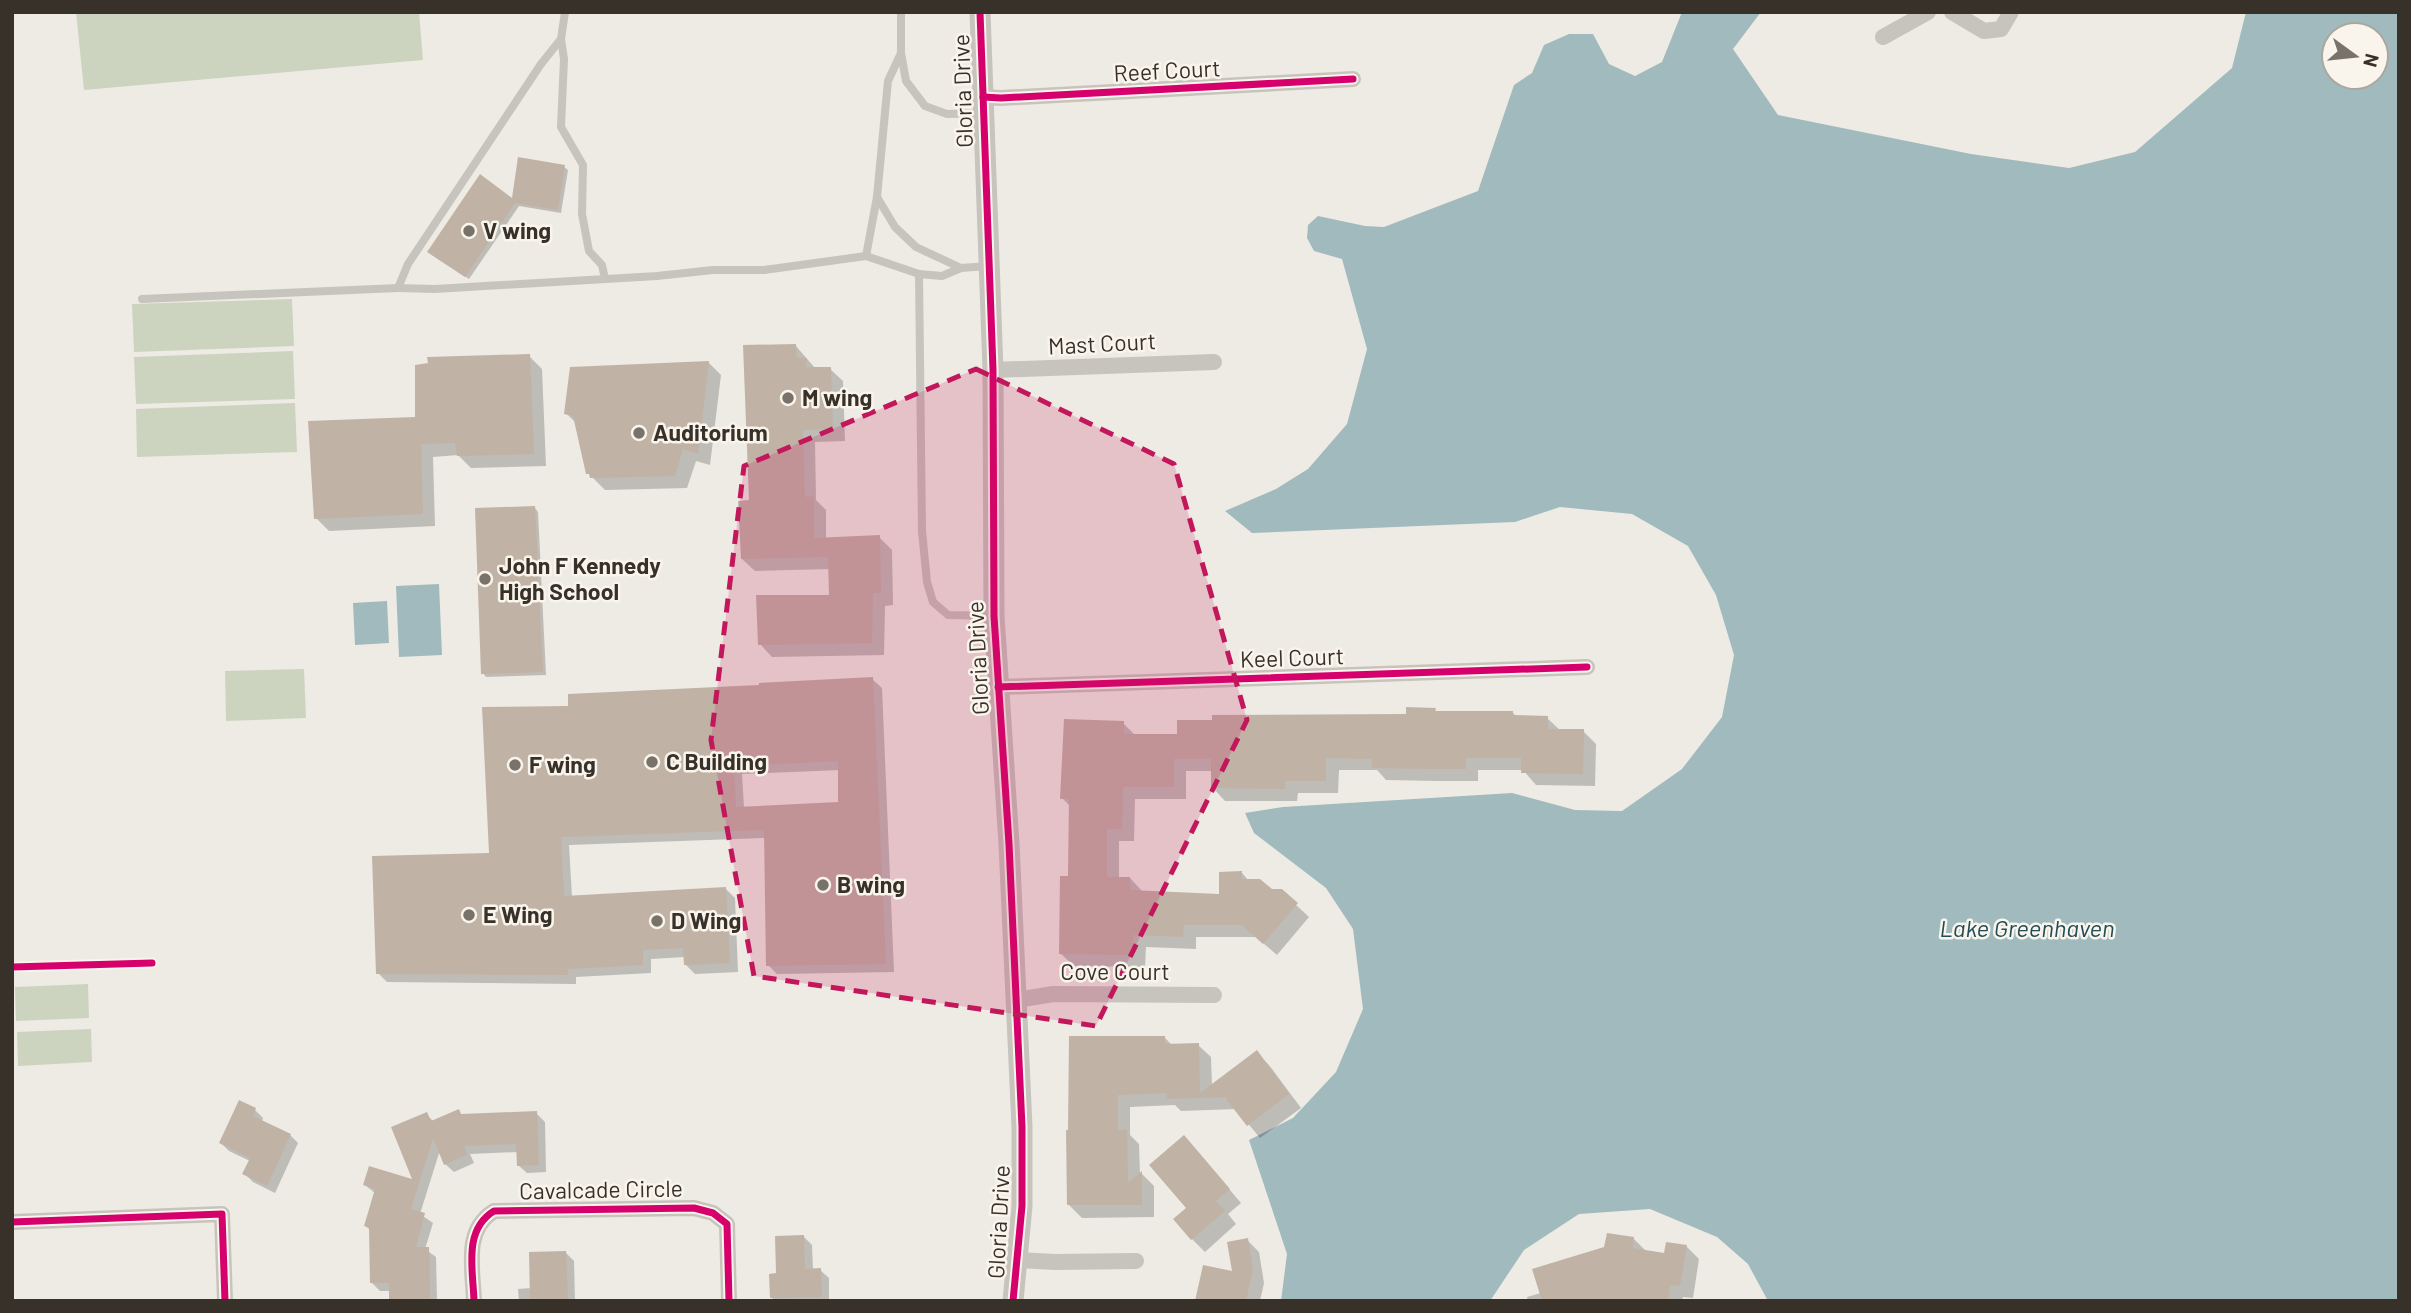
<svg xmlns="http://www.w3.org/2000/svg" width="2411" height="1313" font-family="Barlow,sans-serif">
<rect width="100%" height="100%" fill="#eeebe4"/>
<g fill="#ccd4bf">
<path d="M76,12H419L423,60L84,90Z"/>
<path d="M292,299L294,346L134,352L132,304Z"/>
<path d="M293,351L295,399L136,404L134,357Z"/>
<path d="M295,403L297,452L137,457L136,409Z"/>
<path d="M304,669L306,718L226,721L225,671Z"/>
<path d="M88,984L89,1018L16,1021L15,987Z"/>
<path d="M91,1029L92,1062L18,1066L17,1032Z"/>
</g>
<g fill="#a1babe" fill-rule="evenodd">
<path d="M1682,12H1761L1733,49L1778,115L1971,154L2069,168L2135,152L2232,68L2246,12H2399V1301H1768L1748,1264L1717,1237L1650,1209L1579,1214L1524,1250L1490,1301H1281L1287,1254L1249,1140L1293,1118L1336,1072L1363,1009L1353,929L1326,888L1254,833L1245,813L1283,807L1512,793L1575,810L1622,811L1682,769L1722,717L1734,655L1716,595L1688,546L1632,514L1560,507L1515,522L1252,533L1225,511L1276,489L1308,469L1347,424L1367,349L1342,259L1314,251L1307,238L1308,225L1318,216L1365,226L1384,227L1478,191L1514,85L1532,73L1544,45L1569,34H1593L1609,64L1635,76L1662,62ZM2334,35H2376V77H2334Z"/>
<path d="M439,584L442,655L399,657L396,586Z"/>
<path d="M387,601L389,643L355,645L353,603Z"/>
</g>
<g fill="#0003" fill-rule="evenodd">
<path d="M564,167L568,170L561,213L519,206L469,279L432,255Z"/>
<path d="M795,345L815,368L830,369L843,381L845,441L815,442L816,500L826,510V539L879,537L892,550L893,605L885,606L884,655L772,657L760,644L831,596L830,569L755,571L742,559L751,502Z"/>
<path d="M529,356L542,369L546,466L471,468L458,455L433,457L435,526L329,531L316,518L417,419Z"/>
<path d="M708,362L721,375L710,465L696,461L687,488L605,490L588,473L577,424L566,413Z"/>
<path d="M535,508L538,512L546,675L486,677L483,673Z"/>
<path d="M872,679L882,688L894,972L777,974L768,965L766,838L569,845L572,897L726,889L735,898L738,972L695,974L686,965L685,957L651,959V973L576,977V984L387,982L378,973L491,854L570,708L761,687ZM840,770V804L744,808L742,774Z"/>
<path d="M1435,710L1438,713H1513L1517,717L1547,718L1561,731H1583L1596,744L1595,786L1536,785L1523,770H1478V781H1439L1386,780L1377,770H1339L1338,793H1298L1297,801H1225L1213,788V771H1186V799H1135L1134,841H1119V878H1130L1142,891L1221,896L1242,873L1249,881L1271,891H1281L1309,917L1277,955L1256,937H1196V949L1146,947L1145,967L1074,966L1061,954L1070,878V806L1062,798L1123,723L1136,736H1179L1408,716Z"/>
<path d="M1164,1037L1172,1045H1198L1211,1057L1212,1086L1257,1053L1269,1065L1301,1108L1260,1138L1236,1109L1181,1111L1175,1105L1130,1107V1135L1139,1144L1140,1175L1142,1174L1154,1186V1217L1082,1218L1069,1205L1068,1132Z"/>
<path d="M255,1110L263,1118L262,1122L290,1135L298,1143L275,1193L253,1182L245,1174L250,1161L229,1151L221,1143Z"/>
<path d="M459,1112L463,1116L536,1113L545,1122L546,1172L527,1173L518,1165V1152L470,1154L474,1163L454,1172L445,1164L440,1150L420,1214L433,1223L425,1249L436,1257L437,1301H391L390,1291H380L372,1283L371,1231L366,1226L376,1194L365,1185L416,1182L426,1114L434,1122Z"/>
<path d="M1196,1150L1241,1203L1228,1214L1236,1224L1205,1252L1192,1239L1189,1208Z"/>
<path d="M804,1237L812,1245L813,1270H820L829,1278V1301H775L772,1298L777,1275Z"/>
<path d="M1634,1239L1647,1252L1665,1255L1686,1246L1699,1259L1693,1298L1683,1297L1682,1301H1528L1527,1297L1541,1293Z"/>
<path d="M1247,1240L1259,1252L1264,1283L1260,1301H1197L1234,1273Z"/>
<path d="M566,1253L574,1261L575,1301H519L518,1289L532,1288Z"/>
</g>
<g fill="#c1b2a6" fill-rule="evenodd">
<path d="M518,157L565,165L558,210L515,203L465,277L427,252L480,174L512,198Z"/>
<path d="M796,344L797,358H807L806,367H831L833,429L803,430L805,497L814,496V538L880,535L881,593H873L872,643L758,645L756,595H829L828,557L741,559L738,501L749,500L743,345Z"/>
<path d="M530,354L534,454L457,456L455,443L421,444L423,514L314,519L308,421L415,417V365L428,363L427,357Z"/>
<path d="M709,361L698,454L683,449L675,476L590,478L589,474H586L573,416L564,414L570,367Z"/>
<path d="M535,506L543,672L481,674L475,508Z"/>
<path d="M873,677L886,964L766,966L764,830L561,837L564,896L726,887L730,963L684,965L683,948L643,950V965L568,969V975L376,974L372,856L489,853L482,707L568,706V694L759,685V683ZM838,761V802L736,807L734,766Z"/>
<path d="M1406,707L1436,708L1435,711H1513V715L1548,716V729H1584L1583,774L1521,773V758H1466V769H1425L1372,768V759L1326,758V781H1285V789L1211,788V759H1174V787H1123L1122,829H1107V877H1130V890L1219,894V872L1242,871V879H1260L1272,889H1282L1298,903L1263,944L1242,925H1184L1183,937L1133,935V955L1059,954L1060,876H1068L1069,799H1060L1064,719L1124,721V734H1177V720H1212V715L1406,714Z"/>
<path d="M1069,1036H1165V1044L1199,1043L1200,1093L1257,1050L1289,1094L1247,1126L1226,1099L1228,1097L1167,1099L1166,1093L1118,1095V1130H1127L1128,1183L1142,1171V1205H1067L1066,1130H1068Z"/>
<path d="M239,1100L256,1108L253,1116L291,1134L267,1186L242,1174L250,1158L219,1143Z"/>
<path d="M459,1109L461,1114L537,1111L539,1165L517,1166L516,1144L464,1146L467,1155L444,1165L433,1138L411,1209L425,1213L416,1247H429L430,1301H389V1283H370L369,1228L364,1226L375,1189L363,1185L369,1166L412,1179L391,1127L427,1112L431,1121Z"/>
<path d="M1184,1135L1230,1189L1216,1201L1225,1211L1191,1240L1173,1219L1186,1208L1149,1165Z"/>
<path d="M1607,1233L1634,1237L1633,1248L1664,1253L1666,1242L1687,1245L1680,1286L1670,1285L1668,1301H1542L1532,1269L1604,1247Z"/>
<path d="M804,1235L805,1269L821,1268L822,1297L770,1298L769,1274L776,1273L775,1236Z"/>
<path d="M1248,1238L1253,1269L1246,1301H1195L1203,1265L1232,1271L1227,1242Z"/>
<path d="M566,1251L568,1301H530L529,1252Z"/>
</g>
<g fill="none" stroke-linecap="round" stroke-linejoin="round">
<g stroke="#c7c3bd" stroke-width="8">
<path d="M565,12L561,39L564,59L561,127L583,165L582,214L589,251L602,265L605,279"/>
<path d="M561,39L541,64L408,264L398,288L435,289L657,276L713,270H764L866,256L919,274L942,276L961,268L988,266"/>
<path d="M901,53L906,81L925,106L947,114L984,113"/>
<path d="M877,197L895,227L916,247L961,268"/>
<path d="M866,256L877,197L888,81L901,53V12"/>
<path d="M919,274L922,531L927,582L933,602L948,615L992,616"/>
<path d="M142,299L398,288"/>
</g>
<g stroke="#c7c3bd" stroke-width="16">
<path d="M1952,12L1984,31L2001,29L2011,12"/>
<path d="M1883,37L1928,12"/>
<path d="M983,97L1001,98L1353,79"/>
<path d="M993,370L1214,362"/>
<path d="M998,687L1587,667"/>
<path d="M1017,1000L1053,994L1214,995"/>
<path d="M12,1222L222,1214L225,1301"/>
<path d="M1018,1260L1055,1262L1136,1261"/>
<path d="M474,1301C473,1269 463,1230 494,1211L694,1208L713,1213L727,1224L729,1301"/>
</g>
<path stroke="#c7c3bd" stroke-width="21" d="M980,12L993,370L994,616L1009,844L1022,1127V1206L1013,1301"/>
<defs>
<g id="cycleway">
<path d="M980,12L993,370L994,616L1009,844L1022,1127V1206L1013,1301"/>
<path d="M983,97L1001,98L1353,79"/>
<path d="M998,687L1587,667"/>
<path d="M12,967L152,963"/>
<path d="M12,1222L222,1214L225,1301"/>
<path d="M474,1301C473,1269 463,1230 494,1211L694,1208L713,1213L727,1224L729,1301"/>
</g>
</defs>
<use href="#cycleway" stroke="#faf5ec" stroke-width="11"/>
<use href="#cycleway" stroke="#d6006c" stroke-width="7"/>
</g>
<path fill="#c2185b" fill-opacity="0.2" stroke="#c2185b" stroke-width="5" stroke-dasharray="14 9" stroke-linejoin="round" d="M976,369L1174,464L1247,720L1096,1026L754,976L711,740L744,466Z"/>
<g fill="#78726b" stroke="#faf5ec" stroke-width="2.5">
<circle cx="469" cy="231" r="7"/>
<circle cx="788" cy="398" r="7"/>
<circle cx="639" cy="433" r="7"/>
<circle cx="485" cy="579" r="7"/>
<circle cx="652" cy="762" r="7"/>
<circle cx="515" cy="765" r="7"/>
<circle cx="823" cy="885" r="7"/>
<circle cx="469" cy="915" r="7"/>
<circle cx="657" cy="921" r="7"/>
</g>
<g text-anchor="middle" stroke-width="5" stroke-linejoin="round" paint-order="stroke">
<g font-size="23" fill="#38312a" stroke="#faf5ec">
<text transform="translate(1167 71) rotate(-3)" y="8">Reef Court</text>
<text transform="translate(963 91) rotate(-92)" y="8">Gloria Drive</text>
<text transform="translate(1102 344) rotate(-3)" y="8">Mast Court</text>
<text transform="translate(978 658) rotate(-93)" y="8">Gloria Drive</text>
<text transform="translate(1292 658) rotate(-2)" y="8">Keel Court</text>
<text x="1115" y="980">Cove Court</text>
<text transform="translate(601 1190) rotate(-1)" y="8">Cavalcade Circle</text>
<text transform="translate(999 1222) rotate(-87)" y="8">Gloria Drive</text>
</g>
<g font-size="23" font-weight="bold" fill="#38312a" stroke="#faf5ec" text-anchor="start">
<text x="483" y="239">V wing</text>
<text x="802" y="406">M wing</text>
<text x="653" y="441">Auditorium</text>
<text x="499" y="574">John F Kennedy<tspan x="499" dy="26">High School</tspan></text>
<text x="666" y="770">C Building</text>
<text x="529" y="773">F wing</text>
<text x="837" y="893">B wing</text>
<text x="483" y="923">E Wing</text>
<text x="671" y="929">D Wing</text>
</g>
<g font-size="24" font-style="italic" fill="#214c58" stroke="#faf5ec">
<text x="2027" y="937">Lake Greenhaven</text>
</g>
</g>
<rect width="2411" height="1313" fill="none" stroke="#38312a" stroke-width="28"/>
<g transform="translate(2355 56) rotate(105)"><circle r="33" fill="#faf5ec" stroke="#aca79e" stroke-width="2"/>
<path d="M0-5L12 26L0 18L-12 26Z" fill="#78726b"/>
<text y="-10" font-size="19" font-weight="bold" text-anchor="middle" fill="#38312a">N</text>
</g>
</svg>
